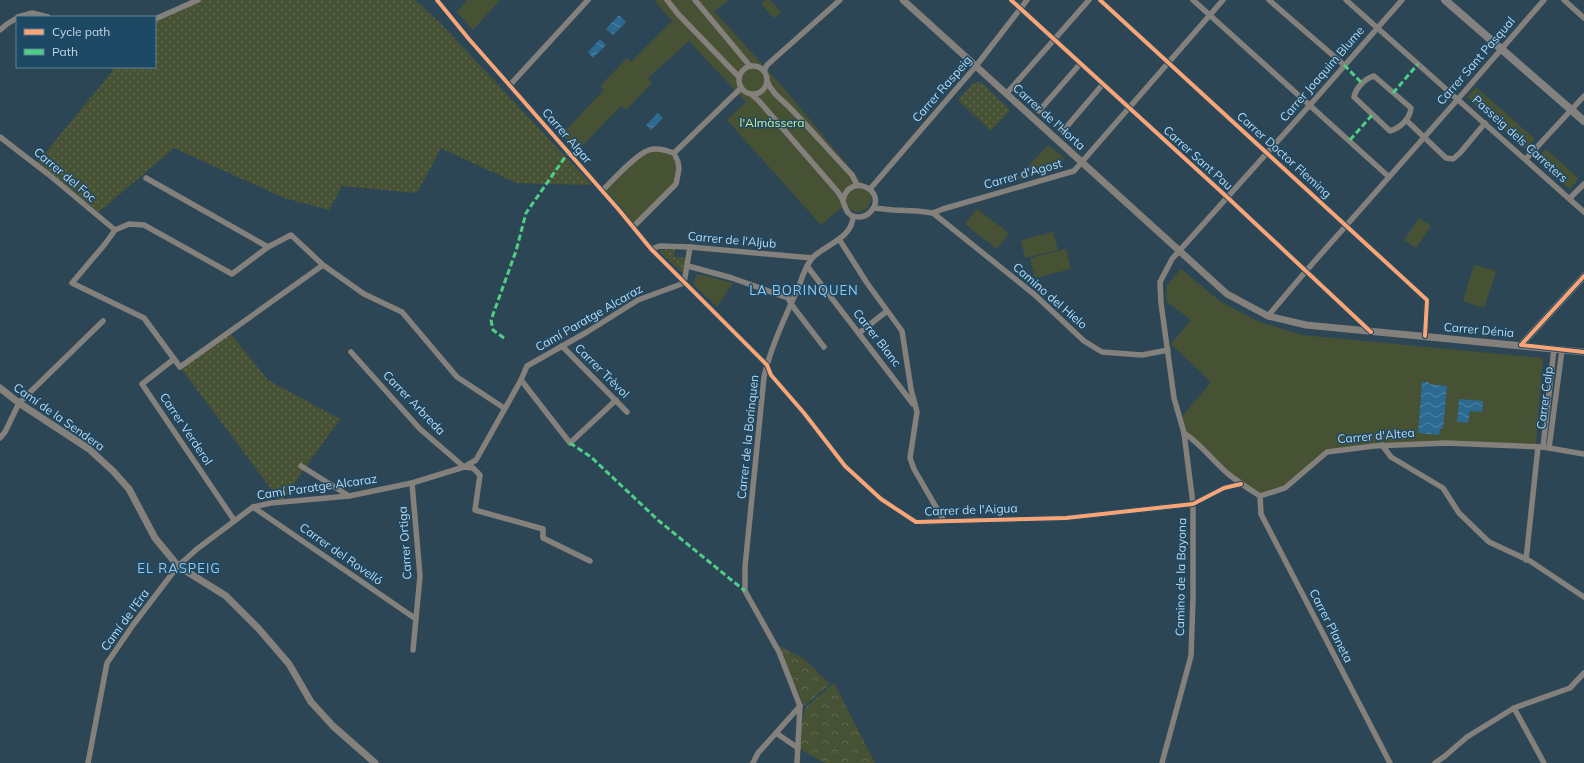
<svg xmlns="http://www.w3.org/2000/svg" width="1584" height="763" font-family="Mulish,sans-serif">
<defs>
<pattern id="grass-dots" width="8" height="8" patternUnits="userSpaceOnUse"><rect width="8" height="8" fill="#475234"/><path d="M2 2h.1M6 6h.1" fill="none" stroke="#606a51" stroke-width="1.8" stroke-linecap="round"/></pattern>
<pattern id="forest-crowns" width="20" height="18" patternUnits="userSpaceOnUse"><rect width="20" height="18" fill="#475234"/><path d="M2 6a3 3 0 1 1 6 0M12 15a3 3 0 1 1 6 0" fill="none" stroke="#606a51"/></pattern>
<pattern id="water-waves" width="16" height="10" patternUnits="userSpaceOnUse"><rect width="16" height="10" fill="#2c6a92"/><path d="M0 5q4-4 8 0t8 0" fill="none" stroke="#5285a6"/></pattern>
</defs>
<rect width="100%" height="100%" fill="#2d4655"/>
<g fill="url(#grass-dots)">
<path d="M198,0H415L441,24L592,185L516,183L441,148L417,193L342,186L329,210L284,198L174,148L99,212L36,164L112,72V67H155V17Z"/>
<path d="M981,82L1010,110L991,131L958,100L973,83Z"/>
<path d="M675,249L674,257L686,258L685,270L681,272L660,252V250Z"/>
<path d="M229,332L268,380L340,419L281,502L180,367Z"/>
</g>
<g fill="url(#forest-crowns)">
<path d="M778,645L804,659L830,684L804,706Z"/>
<path d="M834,683L875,763H825L798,748L805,708Z"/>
</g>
<g fill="#475234">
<path d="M467,0H500L473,30L457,12Z"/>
<path d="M654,0H729L714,11L782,86L869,191L872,199L867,209L857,212L849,209L846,204L821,225L727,120L746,102L689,41L648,78L652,83L626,110L621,106L575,153L562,134L604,90L600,86L627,58L631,62L672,21Z"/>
<path d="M766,0H770L781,12L774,18L761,4Z"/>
<path d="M1476,87L1535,139L1525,149L1467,97Z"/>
<path d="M1048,145L1064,158L1061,168L1015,180Z"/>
<path d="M1546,149L1579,179L1569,189L1536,159Z"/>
<path d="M649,150L674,153L678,161L676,184L633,227L602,191Z"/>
<path d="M977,209L1009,233L997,249L965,224Z"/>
<path d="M1419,218L1431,226L1416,248L1404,240Z"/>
<path d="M1053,232L1058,250L1025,258L1021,240Z"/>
<path d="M1066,249L1071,269L1035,278L1030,258Z"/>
<path d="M1474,265L1496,271L1484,308L1463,301Z"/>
<path d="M1181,269L1221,302L1260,322L1302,335L1543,358L1536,444L1446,443L1327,452L1285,488L1260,496L1241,484L1184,433L1180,419L1211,382L1171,344L1191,320L1166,301L1167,285Z"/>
<path d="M697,274L733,283L717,307L693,284Z"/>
</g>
<g fill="url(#water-waves)">
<path d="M619,15L626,22L613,35L606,29Z"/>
<path d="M600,39L606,45L593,58L588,52Z"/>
<path d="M658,113L663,118L651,130L646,125Z"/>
<path d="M1422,382H1429V384L1447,386L1443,429H1440L1439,435L1418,433Z"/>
<path d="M1459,399L1483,401L1482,412L1470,411L1468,423L1457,422Z"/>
</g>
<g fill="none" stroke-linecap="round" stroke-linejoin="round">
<g stroke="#84807c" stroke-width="5.5">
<path d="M437,0L468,38L619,210L651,249L767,365L771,375L804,413L845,466L881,499L916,522L1066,518L1193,504L1224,488L1241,484"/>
<path d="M667,0L678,14L739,77"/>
<path d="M695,0L750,66"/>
<path d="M1011,0L1227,197L1371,332"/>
<path d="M1100,0L1427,300L1425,336"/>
<path d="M1193,0L1388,176"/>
<path d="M1269,0L1344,65"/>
<path d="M1346,0L1584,212"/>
<path d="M1564,0L1584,18"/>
<path d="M18,17L32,13L48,17"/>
<path d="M155,19L198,0"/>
<path d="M0,30L7,24L17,18"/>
<circle cx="753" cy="80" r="14"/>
<path d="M764,71L767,65L840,0"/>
<path d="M1374,76L1411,108C1410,119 1400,128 1390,131L1354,97C1356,88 1364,79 1374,76Z"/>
<path d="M767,81C772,94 784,101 793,111C813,132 832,154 852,175L857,185"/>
<path d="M510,85L588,0"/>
<path d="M1007,93L1089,0"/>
<path d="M751,94L759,101L837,191C839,194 841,196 842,199C846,208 846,217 859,217C864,217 869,214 872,210C887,190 849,172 843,200"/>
<path d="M1039,111L1080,64"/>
<path d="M1406,120L1446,158L1453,159L1460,153L1485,123"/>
<path d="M1063,131L1103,84"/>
<path d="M0,137L48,174L115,230"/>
<path d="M674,153L741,88"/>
<path d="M1526,159L1584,96"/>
<path d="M146,178L268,247"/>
<path d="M870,189L976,66L1027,0"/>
<path d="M602,191C613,180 635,155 649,150C657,147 666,150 674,153L678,162L679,169L676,184L633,227"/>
<path d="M1570,198L1584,184"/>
<path d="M874,208L893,210L917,211L933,213L943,209L1074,171L1223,0"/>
<path d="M933,213L1035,295L1084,341L1102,352L1142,355L1168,350"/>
<path d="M839,239L867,283L902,331L911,389L917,412L910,458L914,469L944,521"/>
<path d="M651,249L660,246L690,247L812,258"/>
<path d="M323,265L180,367L144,318L72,283L105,244L115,230L129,224L144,225L232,274L268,247L291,235L323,265L364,294L402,312L457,377L504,408"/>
<path d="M688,266L732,278L788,298L791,304L824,347"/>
<path d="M807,266L913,404"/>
<path d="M684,283L690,247"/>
<path d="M1268,316L1306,271L1458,99L1544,0"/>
<path d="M859,333L887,311"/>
<path d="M562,346L627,412"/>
<path d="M351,352L420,429L464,467L473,468L480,475L475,510L543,529V538L590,561"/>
<path d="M174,359L142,384L234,520"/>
<path d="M521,380L570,443L616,400"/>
<path d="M1184,433C1201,444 1212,460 1227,473C1238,482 1249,489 1260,496L1285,488L1327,452L1374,446L1446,443L1543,447L1584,454"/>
<path d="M0,438L5,432L19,403L103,321"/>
<path d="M1382,445L1391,457L1443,488L1459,513L1489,542L1530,561L1584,597"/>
<path d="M1543,447L1554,349"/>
<path d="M1549,448L1562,350"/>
<path d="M301,466L349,496"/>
<path d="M412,483L420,576L413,650"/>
<path d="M1260,496L1261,514L1390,763"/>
<path d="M253,507L416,619"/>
<path d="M1526,560L1538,447"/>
<path d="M1514,708L1544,763"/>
<path d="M776,733L798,748"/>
<path d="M88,763L107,663L133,625L178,566L197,549L253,507L271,503L349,496L412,483L464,467L476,460L521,380L527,366L587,332L638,300L684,283"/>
<path d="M753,763L758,753L800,706L779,652L745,591V567L764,377C771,346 786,315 799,286C802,277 806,266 812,258C825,245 853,238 853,216"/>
<path d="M797,763L800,706"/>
<path d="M1162,763L1191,656L1193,599V504L1184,433L1174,398L1161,303L1160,282L1172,259L1310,105L1402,0"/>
<path d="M1435,763L1445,756L1467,737L1514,708L1570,688L1584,673"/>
</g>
<g stroke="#84807c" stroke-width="7">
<path d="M903,0L1227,294L1268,316L1306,325L1584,352"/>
<path d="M1521,345L1584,276"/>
<path d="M0,388L19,403L89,449L113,471L129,489L155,538L178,566L226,596L258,628L289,664L311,702L333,726L375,763"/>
</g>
<path stroke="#838280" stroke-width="8" d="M1445,0L1584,121"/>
<g stroke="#4dcf88" stroke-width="3" stroke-dasharray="6 3" stroke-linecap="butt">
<path d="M1344,65L1362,83"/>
<path d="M1393,93L1418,64"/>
<path d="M1350,140L1373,114"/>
<path d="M504,338L493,330L491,320L516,251L526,213L568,153"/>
<path d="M570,443L591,457L659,521L745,591"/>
</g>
<defs>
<g id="cycleway">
<path d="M437,0L468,38L619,210L651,249L767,365L771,375L804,413L845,466L881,499L916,522L1066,518L1193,504L1224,488L1241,484"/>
<path d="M1011,0L1227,197L1371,332"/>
<path d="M1100,0L1427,300L1425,336"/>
<path d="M1521,345L1584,276"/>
<path d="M1521,345L1584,352"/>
</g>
</defs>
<use href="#cycleway" stroke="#1d4965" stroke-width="6"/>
<use href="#cycleway" stroke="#fda474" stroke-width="4"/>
</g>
<g text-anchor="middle" stroke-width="3" stroke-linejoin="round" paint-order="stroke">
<g font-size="12" fill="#c1d7e8" stroke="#1d4965">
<text transform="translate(1476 61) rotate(-49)" y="4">Carrer Sant Pasqual</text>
<text transform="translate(1322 74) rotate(-49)" y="4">Carrer Joaquim Blume</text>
<text transform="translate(942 89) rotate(-49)" y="4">Carrer Raspeig</text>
<text transform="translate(1049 117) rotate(42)" y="4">Carrer de l'Horta</text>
<text transform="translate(567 136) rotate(49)" y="4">Carrer Algar</text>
<text transform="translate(1520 139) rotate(42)" y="4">Passeig dels Carreters</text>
<text transform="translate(1284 155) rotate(42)" y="4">Carrer Doctor Fleming</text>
<text transform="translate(1198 158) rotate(42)" y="4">Carrer Sant Pau</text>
<text transform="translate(1023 174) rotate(-16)" y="4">Carrer d'Agost</text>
<text transform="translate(65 175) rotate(40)" y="4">Carrer del Foc</text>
<text transform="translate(732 240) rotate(5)" y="4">Carrer de l'Aljub</text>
<text transform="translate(1050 296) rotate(41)" y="4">Camino del Hielo</text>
<text transform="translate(589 318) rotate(-30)" y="4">Camí Paratge Alcaraz</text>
<text transform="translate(1479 330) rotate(5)" y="4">Carrer Dénia</text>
<text transform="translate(877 338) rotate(52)" y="4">Carrer Blanc</text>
<text transform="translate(602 371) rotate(45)" y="4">Carrer Trèvol</text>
<text transform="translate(1545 398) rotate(-83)" y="4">Carrer Calp</text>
<text transform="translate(414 403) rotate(46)" y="4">Carrer Arbreda</text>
<text transform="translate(59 417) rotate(35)" y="4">Camí de la Sendera</text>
<text transform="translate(186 429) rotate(56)" y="4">Carrer Verderol</text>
<text transform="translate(1376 436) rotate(-5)" y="4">Carrer d'Altea</text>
<text transform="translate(748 437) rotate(-84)" y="4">Carrer de la Borinquen</text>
<text transform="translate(317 487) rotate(-8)" y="4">Camí Paratge Alcaraz</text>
<text transform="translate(971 510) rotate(-2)" y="4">Carrer de l'Aigua</text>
<text transform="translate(405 543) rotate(-94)" y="4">Carrer Ortiga</text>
<text transform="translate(341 554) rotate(35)" y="4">Carrer del Rovelló</text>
<text transform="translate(1181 577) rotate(-89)" y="4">Camino de la Bayona</text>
<text transform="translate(125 620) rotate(-54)" y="4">Camí de l'Era</text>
<text transform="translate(1331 626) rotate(63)" y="4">Carrer Planeta</text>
</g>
<g font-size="12" fill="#d5ed8d" stroke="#1d4965">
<text x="772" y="127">l'Almàssera</text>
</g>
<g font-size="13" letter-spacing="1" fill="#99c7e9" stroke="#1d4965">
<text x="804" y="295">LA BORINQUEN</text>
<text x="179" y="573">EL RASPEIG</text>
</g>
</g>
<rect x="16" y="16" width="140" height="52" fill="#1d4965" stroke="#5f8299"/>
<rect x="24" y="29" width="20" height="6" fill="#fda474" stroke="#5f8299"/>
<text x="52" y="36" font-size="12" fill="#c1d7e8">Cycle path</text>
<rect x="24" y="49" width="20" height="6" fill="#4dcf88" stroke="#5f8299"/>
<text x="52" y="56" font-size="12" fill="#c1d7e8">Path</text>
</svg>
